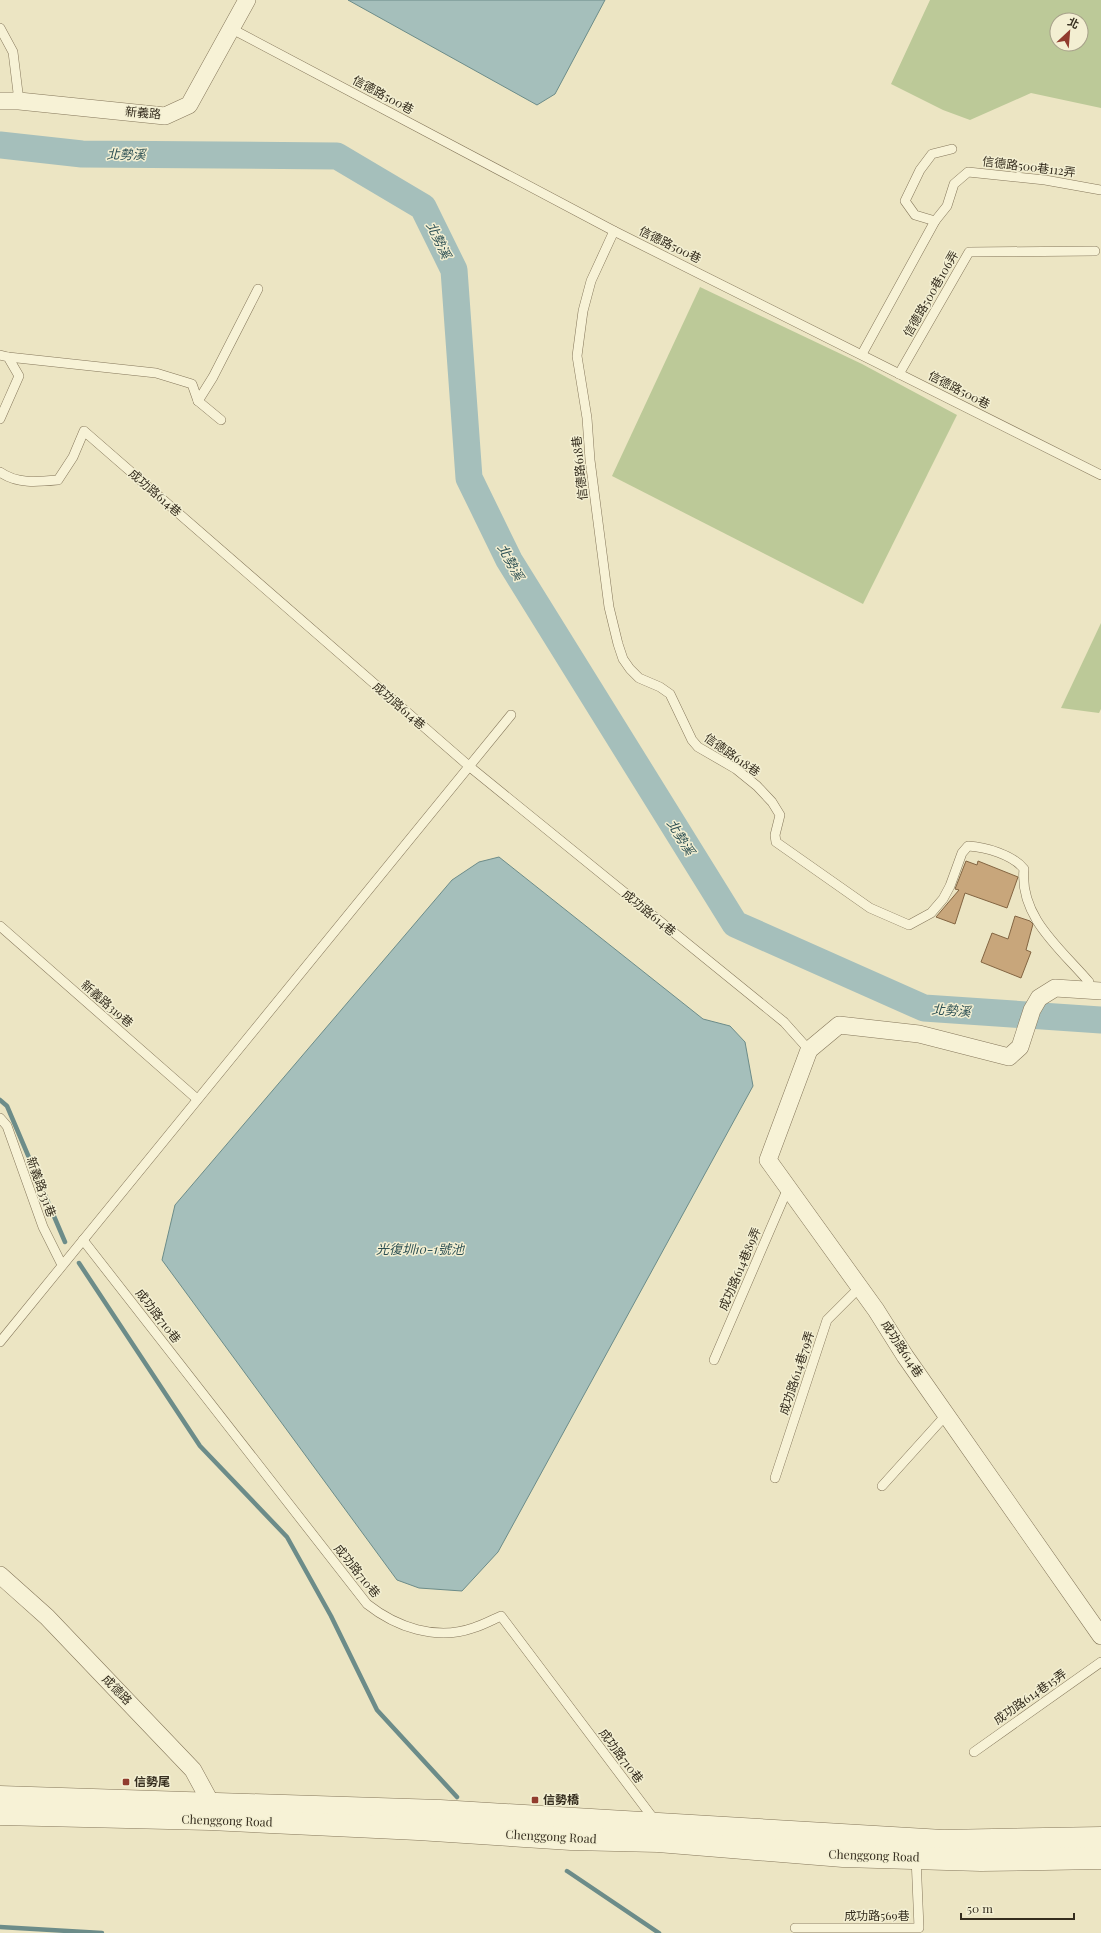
<svg xmlns="http://www.w3.org/2000/svg" width="1101" height="1933" font-family="'Playfair Display','Noto Sans TC',serif">
<rect width="100%" height="100%" fill="#ece5c3"/>
<g fill="#bcc998" fill-rule="evenodd">
<path d="M930,0H1101V108L1031,93L970,120L943,110L891,84ZM1057,20H1081V44H1057Z"/>
<path d="M700,287L862,364L957,415L863,604L612,476Z"/>
<path d="M1101,623V709L1099,713L1061,708Z"/>
</g>
<g fill="#a5bfbb" stroke="#6c8c89">
<path d="M348,0H605L555,94L537,105Z"/>
<path d="M499,857L703,1019L730,1026L745,1042L753,1086L498,1552L462,1591L419,1588L397,1580L162,1260L175,1205L452,880L479,862Z"/>
</g>
<g fill="none" stroke-linecap="round" stroke-linejoin="round">
<g stroke="#6c8c89" stroke-width="4.5">
<path d="M0,1100L7,1106L65,1242"/>
<path d="M79,1263L200,1446L287,1537L331,1616L377,1710L457,1797"/>
<path d="M567,1871L659,1933"/>
<path d="M0,1927L102,1933"/>
</g>
<path stroke="#a5bfbb" stroke-width="27" d="M0,145L82,154L337,156L423,207L454,270L469,478L509,560L735,924L924,1008L1101,1020"/>
</g>
<g fill="#c8a67b" stroke="#836542">
<path d="M966,861L977,865L978,861L1018,877L1007,908L965,893L955,924L936,917L959,890L955,889Z"/>
<path d="M1015,916L1030,921L1033,924L1026,950L1031,952L1021,978L981,962L992,933L1008,939Z"/>
</g>
<g fill="none" stroke-linecap="round" stroke-linejoin="round">
<defs>
<g id="service">
<path d="M0,28L13,52L19,101"/>
<path d="M232,29L614,231L1101,475"/>
<path d="M952,149L932,154L920,170L905,201L915,215L935,221L947,206L954,184L968,172L1045,180L1101,190"/>
<path d="M614,231L591,281L583,311L577,356L587,418L590,460L609,607L618,644L623,659L630,669L639,678L660,687L670,694L692,740L698,747L736,769L757,786L772,802L780,815L775,835L776,842L870,908L909,925L931,913L943,899L950,886L962,853L968,846C986,847 1013,855 1024,869C1019,917 1061,949 1089,982L1090,990"/>
<path d="M862,354L935,221"/>
<path d="M0,355L8,357L19,376L0,419"/>
<path d="M8,357L156,373L192,384L198,401L213,377L258,289"/>
<path d="M899,374L969,252L1095,251"/>
<path d="M198,401L221,420"/>
<path d="M0,472C17,484 37,482 58,480L73,457L84,431L470,767L784,1022L809,1050"/>
<path d="M0,926L197,1099"/>
<path d="M0,1118L7,1126L43,1227L62,1265"/>
<path d="M83,1240L367,1604C396,1627 436,1641 473,1628C483,1625 492,1620 501,1616L656,1822"/>
<path d="M0,1342L511,715"/>
<path d="M714,1360L788,1188"/>
<path d="M775,1478L827,1320L860,1287"/>
<path d="M882,1486L946,1415"/>
<path d="M974,1752L1101,1662"/>
<path d="M795,1928H919L916,1857"/>
</g>
<g id="minor">
<path d="M0,101H19L165,116L189,105L247,0"/>
<path d="M1101,991L1055,988L1039,998L1032,1010L1020,1047L1009,1057L919,1034L839,1025L809,1050L768,1160L876,1310L905,1356L1101,1636"/>
<path d="M0,1575L47,1617L193,1770L212,1805L211,1813"/>
</g>
<g id="tertiary">
<path d="M0,1797L440,1811L943,1841L1101,1838"/>
<path d="M0,1814L210,1819L418,1829L571,1839L658,1841L843,1856L981,1860L1101,1858"/>
</g>
</defs>
<use href="#service" stroke="#85775b" stroke-width="10"/>
<use href="#minor" stroke="#85775b" stroke-width="18"/>
<use href="#tertiary" stroke="#85775b" stroke-width="23"/>
<use href="#service" stroke="#f7f2d6" stroke-width="9"/>
<use href="#minor" stroke="#f7f2d6" stroke-width="17"/>
<use href="#tertiary" stroke="#f7f2d6" stroke-width="22"/>
</g>
<g fill="#913c2e" stroke="#f3efd2" stroke-width="1.5">
<rect x="122" y="1778" width="8" height="8" rx="2"/>
<rect x="531" y="1796" width="8" height="8" rx="2"/>
</g>
<g text-anchor="middle" stroke-width="3" stroke-linejoin="round" paint-order="stroke">
<g font-size="12" fill="#352d1e" stroke="#f3efd2">
<text transform="translate(383 95) rotate(28)" y="4">信德路500巷</text>
<text transform="translate(143 113) rotate(5)" y="4">新義路</text>
<text transform="translate(1029 167) rotate(7)" y="4">信德路500巷112弄</text>
<text transform="translate(670 245) rotate(26)" y="4">信德路500巷</text>
<text transform="translate(931 294) rotate(-60)" y="4">信德路500巷106弄</text>
<text transform="translate(959 390) rotate(27)" y="4">信德路500巷</text>
<text transform="translate(580 468) rotate(-96)" y="4">信德路618巷</text>
<text transform="translate(155 493) rotate(41)" y="4">成功路614巷</text>
<text transform="translate(399 706) rotate(41)" y="4">成功路614巷</text>
<text transform="translate(732 755) rotate(35)" y="4">信德路618巷</text>
<text transform="translate(649 913) rotate(39)" y="4">成功路614巷</text>
<text transform="translate(107 1004) rotate(41)" y="4">新義路319巷</text>
<text transform="translate(41 1187) rotate(70)" y="4">新義路331巷</text>
<text transform="translate(740 1269) rotate(-67)" y="4">成功路614巷89弄</text>
<text transform="translate(158 1316) rotate(52)" y="4">成功路710巷</text>
<text transform="translate(902 1349) rotate(57)" y="4">成功路614巷</text>
<text transform="translate(797 1373) rotate(-72)" y="4">成功路614巷79弄</text>
<text transform="translate(357 1571) rotate(51)" y="4">成功路710巷</text>
<text transform="translate(117 1690) rotate(46)" y="4">成德路</text>
<text transform="translate(1030 1697) rotate(-35)" y="4">成功路614巷15弄</text>
<text transform="translate(621 1756) rotate(53)" y="4">成功路710巷</text>
<text transform="translate(227 1821) rotate(2)" y="4">Chenggong Road</text>
<text transform="translate(551 1837) rotate(3)" y="4">Chenggong Road</text>
<text transform="translate(874 1856) rotate(2)" y="4">Chenggong Road</text>
<text x="877" y="1920">成功路569巷</text>
</g>
<g font-size="12" font-weight="bold" fill="#352d1e" stroke="#f3efd2" text-anchor="start">
<text x="134" y="1786">信勢尾</text>
<text x="543" y="1804">信勢橋</text>
</g>
<g font-size="13" font-style="italic" fill="#2e5154" stroke="#f3efd2">
<text transform="translate(126 154) rotate(1)" y="5">北勢溪</text>
<text transform="translate(439 240) rotate(64)" y="5">北勢溪</text>
<text transform="translate(511 562) rotate(61)" y="5">北勢溪</text>
<text transform="translate(681 837) rotate(58)" y="5">北勢溪</text>
<text transform="translate(951 1010) rotate(4)" y="5">北勢溪</text>
<text x="420" y="1254">光復圳10-1號池</text>
</g>
</g>
<g transform="translate(1069 32) rotate(26)"><circle r="19" fill="#f3efd2" stroke="#a7a18a"/>
<path d="M0-3L7 15L0 10L-7 15Z" fill="#913c2e"/>
<text y="-6" font-size="11" font-weight="bold" text-anchor="middle" fill="#352d1e">北</text>
</g>
<path d="M961 1913v6h113v-6" fill="none" stroke="#352d1e" stroke-width="2"/>
<text x="967" y="1913" font-size="12" fill="#352d1e" stroke="#f3efd2" stroke-width="3" paint-order="stroke">50 m</text>
</svg>
